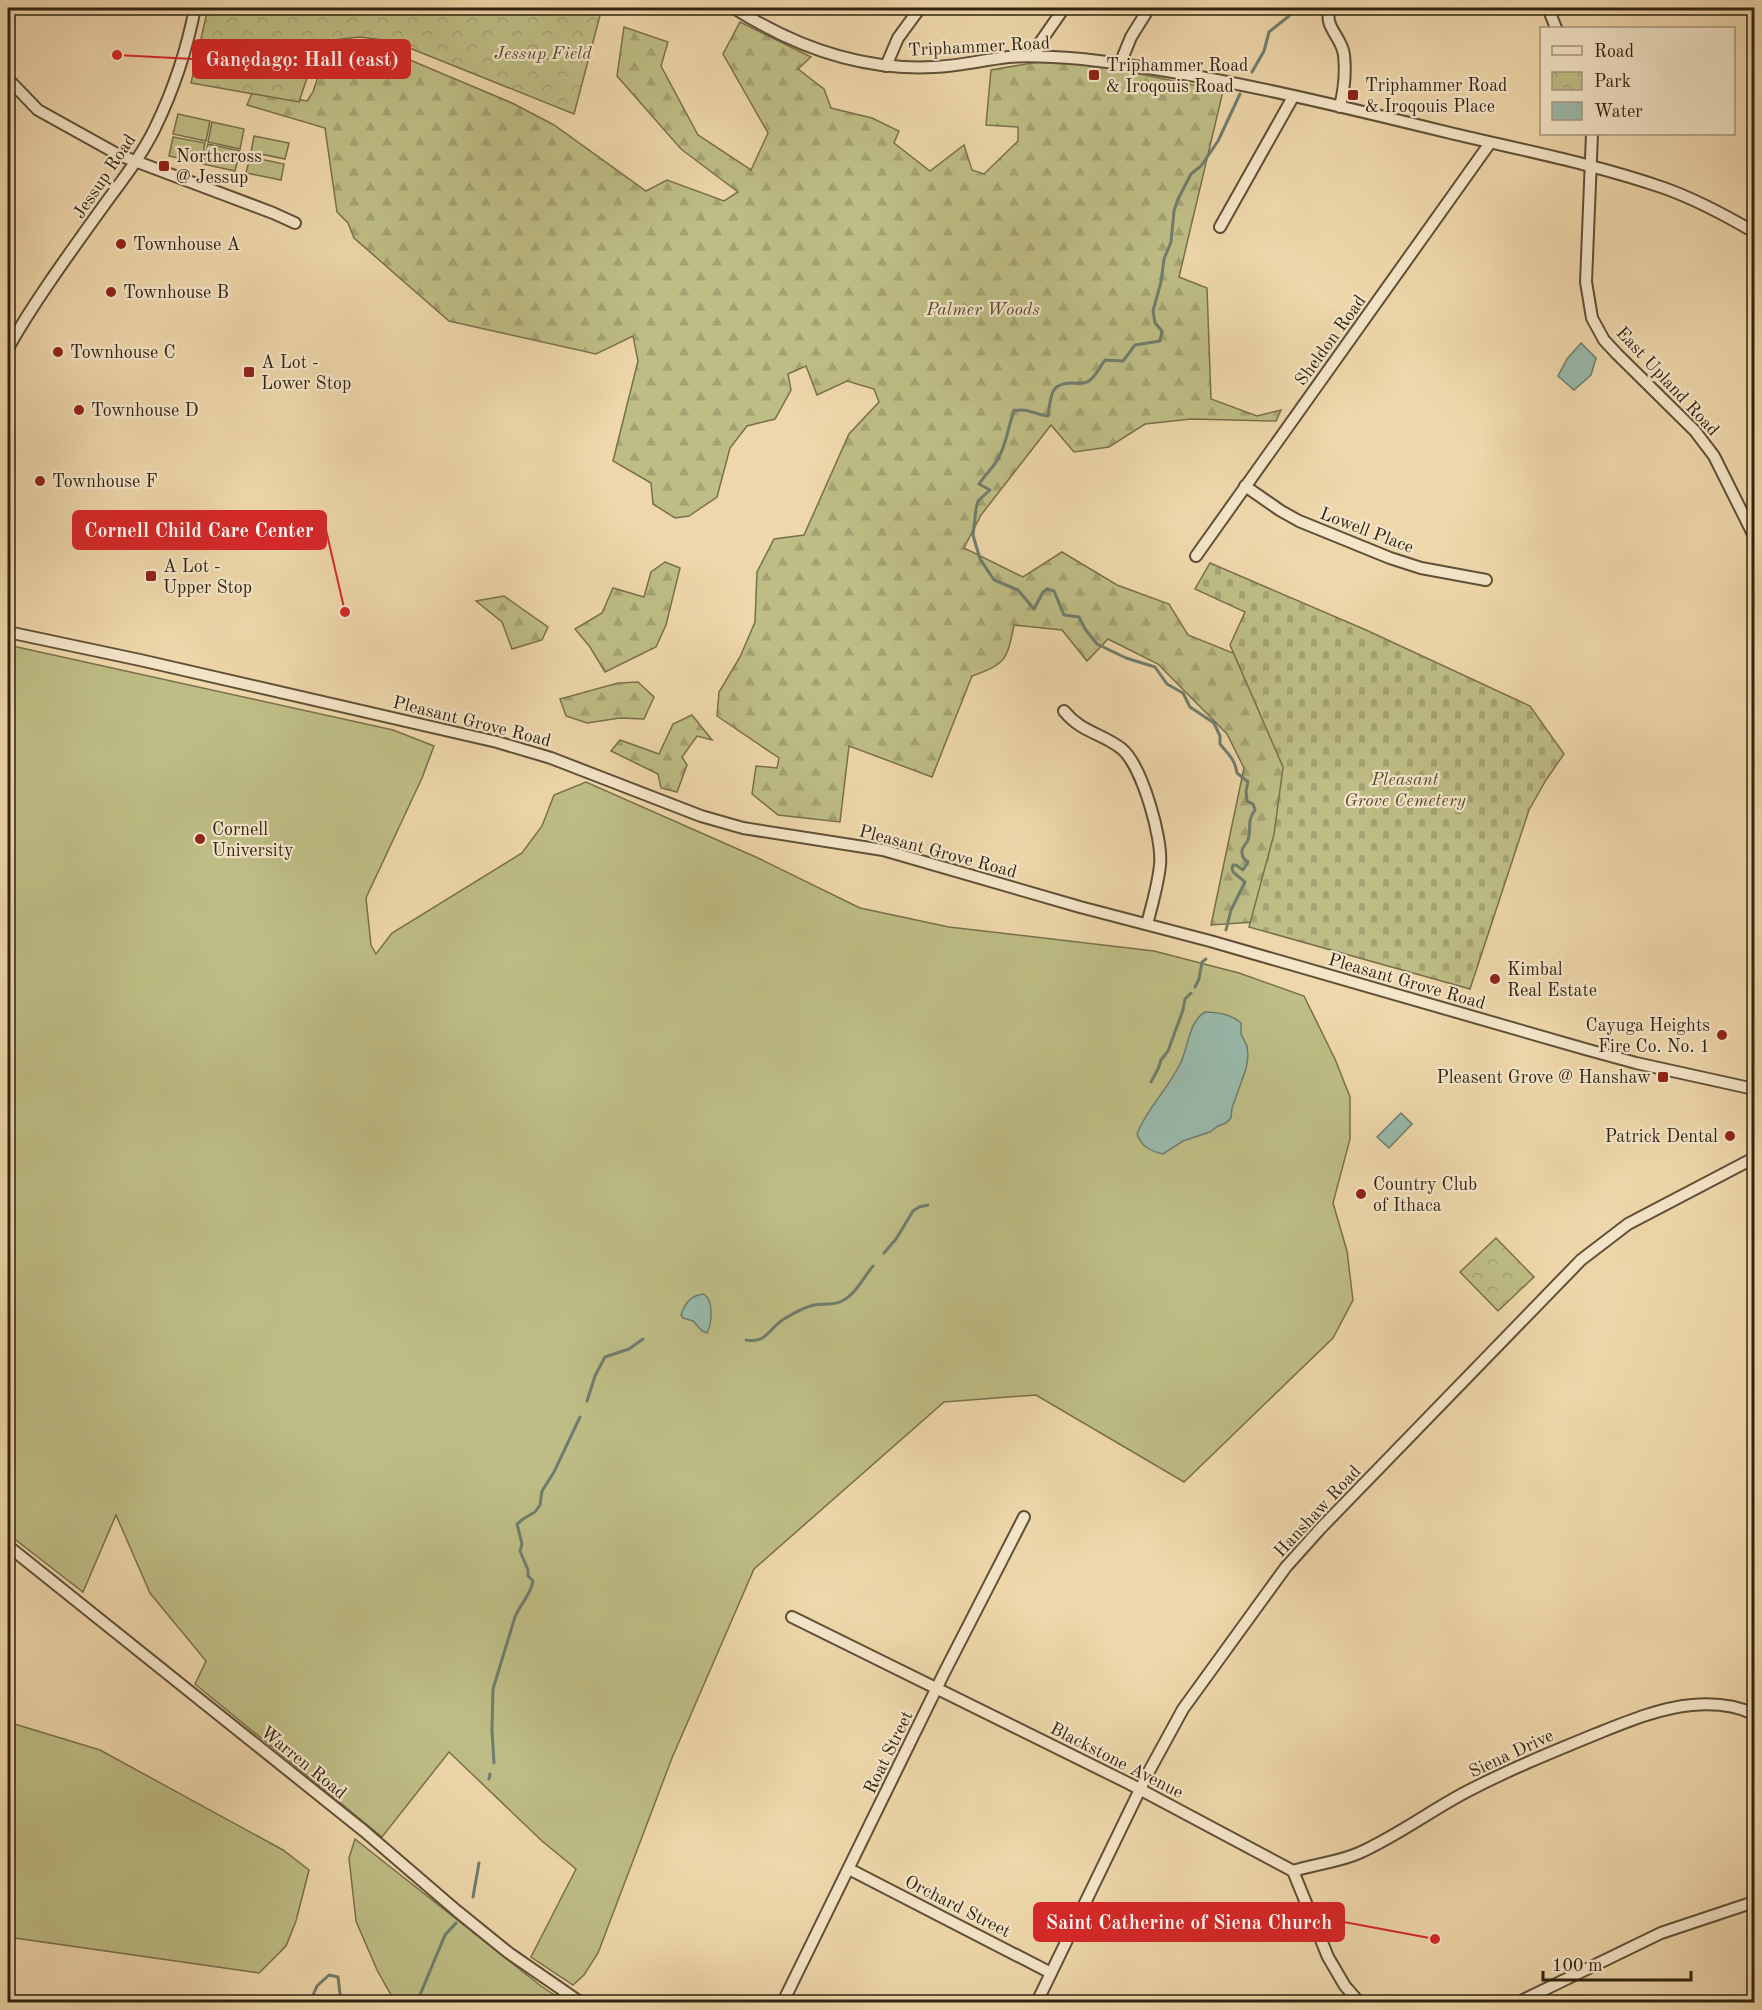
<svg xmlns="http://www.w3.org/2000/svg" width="1762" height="2010" font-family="'Old Standard TT',serif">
<defs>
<pattern id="forest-firs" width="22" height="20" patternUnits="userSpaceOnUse" patternTransform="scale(1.5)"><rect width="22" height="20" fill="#bebd85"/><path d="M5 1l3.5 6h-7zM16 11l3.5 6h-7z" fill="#a4a272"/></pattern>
<pattern id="cemetery-stones" width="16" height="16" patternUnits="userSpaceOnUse" patternTransform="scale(1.5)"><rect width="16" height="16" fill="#bebd85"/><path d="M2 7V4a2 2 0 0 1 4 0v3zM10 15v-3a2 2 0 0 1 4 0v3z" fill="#a4a272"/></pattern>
<pattern id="park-crowns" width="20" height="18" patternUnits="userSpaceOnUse" patternTransform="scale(1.5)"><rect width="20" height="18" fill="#bebd85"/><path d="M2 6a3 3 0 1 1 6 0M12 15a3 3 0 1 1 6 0" fill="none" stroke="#a4a272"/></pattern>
</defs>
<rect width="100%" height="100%" fill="#eed7aa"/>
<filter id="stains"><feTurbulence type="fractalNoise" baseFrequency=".00333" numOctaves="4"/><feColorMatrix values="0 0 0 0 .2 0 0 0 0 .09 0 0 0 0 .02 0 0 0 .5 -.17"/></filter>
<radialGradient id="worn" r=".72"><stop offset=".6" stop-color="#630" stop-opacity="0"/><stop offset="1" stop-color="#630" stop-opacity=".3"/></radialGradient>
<g fill="#bebd85" stroke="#78704b" stroke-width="1.5">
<path d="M178,114L210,121L206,141L173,134Z"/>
<path d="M212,122L244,129L240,149L208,142Z"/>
<path d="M254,136L289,143L285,159L251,152Z"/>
<path d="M173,137L205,143L201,163L169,156Z"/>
<path d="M208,144L240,151L235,171L203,164Z"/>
<path d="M250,157L284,164L281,180L246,173Z"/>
<path d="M8,645L393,730L434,746L422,778L366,898L371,945L376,954L392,933L522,853L542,826L554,795L586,782L758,858L860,908L949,927L1154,951L1239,973L1304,996L1335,1059L1350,1097V1139L1333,1203L1347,1251L1353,1300L1333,1338L1184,1482L1036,1395L944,1402L754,1569L672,1758L598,1953L584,1975L573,1985L531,1957L576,1869L542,1841L449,1752L382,1837L195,1684L206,1661L150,1593L116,1515L83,1592L8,1534Z"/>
<path d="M8,1722L100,1750L283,1850L309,1870L296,1921L286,1946L259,1973L8,1937Z"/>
<path d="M355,1839L541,1986L565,2002H395L377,1970L356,1921L349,1858Z"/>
</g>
<g fill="url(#forest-firs)" stroke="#78704b" stroke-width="1.5">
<path d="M740,22L811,57L798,69L824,89L831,108L872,118L899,131L894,143L930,171L964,145L972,170L984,174L1018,141V127L986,125L991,70L1061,58L1223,91L1179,277L1207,288L1211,399L1257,416L1281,410L1276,421L1191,419L1145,424L1109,447L1074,452L1051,425L981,515L964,548L1023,577L1062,552L1117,585L1169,604L1188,635L1238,655L1292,774L1254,922L1211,925L1244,768L1227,734L1158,664L1108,639L1087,661L1062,630L1014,625C1007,660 1006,664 972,676L932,777L849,746L840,822L778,815L752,794L756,766L777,768L779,758L717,716L719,692L740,657L755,622L757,572L774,539L804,535L849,434L879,402L874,389L847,381L817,395L806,366L788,374L791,390L775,419L747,426L730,448L717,497L689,516L675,518L653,504L651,483L613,461L638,361L633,336L596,354L449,321L354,238L348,223L337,212L325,128L247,105L253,91L307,101L313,92L324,58L347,52L384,49L512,103L554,125L646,191L667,180L724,201L738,192L681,149L617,76L624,27L668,42L661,66L698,135L751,170L768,133L723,54Z"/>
<path d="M665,562L680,568L666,625L656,647L605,672L590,647L575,629L602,613L613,588L644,597L651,572Z"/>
<path d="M504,596L548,627L542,640L512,649L502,622L476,601Z"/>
<path d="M638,682L654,697L644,719L620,718L587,723L566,716L560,699L618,683Z"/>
<path d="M692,715L712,740L697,736L682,757L687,765L677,792L661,788L658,774L611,751L620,740L659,754L673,724Z"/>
</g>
<path fill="url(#cemetery-stones)" stroke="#78704b" stroke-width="1.5" d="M1210,563L1366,630L1530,706L1564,754L1546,780L1529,810L1470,989L1249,927L1274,834L1283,767L1230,645L1245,612L1195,589Z"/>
<g fill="url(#park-crowns)" stroke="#78704b" stroke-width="1.5">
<path d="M208,8H602L574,114L392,41L359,37L334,40L313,60L299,102L191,83Z"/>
<path d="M1496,1238L1534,1277L1498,1311L1460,1272Z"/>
</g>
<g fill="#99b9ab" stroke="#6f7d6d" stroke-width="1.5">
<path d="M1581,343L1596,358L1591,375L1574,390L1558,376L1567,359Z"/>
<path d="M1205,1012C1218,1012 1231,1014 1241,1023V1034L1247,1046L1248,1056L1246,1069L1232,1108L1231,1118L1226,1123L1218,1126L1210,1132L1183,1141L1163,1154C1150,1151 1142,1147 1137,1134C1147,1108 1169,1088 1181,1062C1188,1047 1189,1021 1205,1012Z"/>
<path d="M1401,1113L1412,1124L1389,1148L1377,1137Z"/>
<path d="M704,1294C714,1301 712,1323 707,1333L702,1331L693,1321L683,1318L681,1315C685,1303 691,1295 704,1294Z"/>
</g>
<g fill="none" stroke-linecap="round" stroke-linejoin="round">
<g stroke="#6f7d6d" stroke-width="3">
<path d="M1252,72L1264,51L1269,32L1289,16L1294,8"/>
<path d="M1226,930L1231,910L1245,882L1233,872L1232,868L1233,865H1236L1243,870L1248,862C1244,859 1243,859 1242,853C1241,847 1246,845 1248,840C1252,828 1246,822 1255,810L1253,804L1247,801L1246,791L1248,782L1237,773C1235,759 1228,754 1220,744V736L1214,723L1190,707L1183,693L1167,684L1155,667L1126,658L1097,644L1085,629L1079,617L1064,615L1054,591L1047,589L1043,592L1034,609L1018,590L994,580L980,559L973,535L976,509L978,501L990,490L979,484C985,475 994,467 999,457C1007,442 1008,427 1014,411C1026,407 1036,415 1048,416C1051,398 1049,382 1073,383C1078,383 1083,384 1087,382C1095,379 1100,366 1105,360L1123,361L1135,345L1160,341L1162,331L1155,323L1153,311L1161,282L1164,259L1171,242L1174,211L1178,199L1191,174L1201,166L1218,141L1240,94"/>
<path d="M1195,987L1199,979L1202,962L1206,959"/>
<path d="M1151,1082L1158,1069L1161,1060L1168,1051L1183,1010L1185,999L1191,993"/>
<path d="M884,1253L896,1239L913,1211L919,1207L928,1205"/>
<path d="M746,1340C767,1344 769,1328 784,1319C792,1314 805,1307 814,1305C824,1303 833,1306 842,1301C856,1294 863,1278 873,1266"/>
<path d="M587,1401L595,1376L605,1357L629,1349L643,1339"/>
<path d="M494,1763L492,1730L493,1689L515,1617C520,1605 531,1594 533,1581L528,1576V1570L520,1551L522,1544L517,1524L523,1519L535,1512L540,1505L542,1491L554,1472L580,1417"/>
<path d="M489,1779L490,1774"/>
<path d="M473,1897L479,1863"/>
<path d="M310,2002L317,1986L329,1975L338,1977L341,2002"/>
<path d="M417,2002L445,1935L456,1923"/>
</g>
<defs>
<g id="minor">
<path d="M734,8C795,47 861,71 934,67C959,66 983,60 1008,57C1033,55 1058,57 1082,59C1204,73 1324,102 1442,131C1516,149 1592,163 1664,188C1695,199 1725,215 1754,232"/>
<path d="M1330,8C1323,27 1342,37 1344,55C1346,72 1344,90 1340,107"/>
<path d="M1548,8L1556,28"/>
<path d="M1036,55L1039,44L1064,8"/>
<path d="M1120,64L1131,37L1149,8"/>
<path d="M886,66L898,38L920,8"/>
<path d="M8,79L38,110L119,155L273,213L295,223"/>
<path d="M1592,134L1586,282L1592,318L1604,340L1617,354L1695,431L1714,456L1754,536"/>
<path d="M1220,227L1293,97"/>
<path d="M8,348C36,299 69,254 102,208C120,183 141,157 155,128C173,91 187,49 195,8"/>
<path d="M1245,486L1281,511L1299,521L1390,558L1421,568L1486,580"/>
<path d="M1196,556L1490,143"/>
<path d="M8,632L140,660L497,742L551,758L701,816L743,828L883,850L1080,907L1210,941L1585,1049L1636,1063L1754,1089"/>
<path d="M1064,711C1082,733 1102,733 1122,749C1142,766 1163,839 1160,865C1158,885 1152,905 1147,924"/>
<path d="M8,1546L364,1831L457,1911L509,1953L580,2002"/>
<path d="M792,1617L1130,1784L1293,1871L1328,1957L1345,1986L1359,2002"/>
<path d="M849,1869L1051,1973"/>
<path d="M1293,1871C1315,1864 1339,1862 1359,1853C1397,1836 1430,1811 1466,1792C1508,1770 1552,1752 1596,1734C1626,1722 1659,1708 1692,1705C1713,1703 1735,1705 1754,1714"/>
<path d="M783,2002L944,1673L1024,1517"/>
<path d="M1037,2002L1147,1775L1183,1709L1262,1600L1286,1567L1320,1529L1581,1260L1628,1224L1754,1158"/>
<path d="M1519,2002L1661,1933L1754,1902"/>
</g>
</defs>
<use href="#minor" stroke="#605037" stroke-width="14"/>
<use href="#minor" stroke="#f4e5c8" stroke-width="10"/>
</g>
<g fill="#8f2418" stroke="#f4e5c8" stroke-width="2">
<rect x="1088" y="69" width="12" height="12" rx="3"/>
<rect x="1347" y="89" width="12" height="12" rx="3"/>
<rect x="158" y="160" width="12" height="12" rx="3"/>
<circle cx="121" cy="244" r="6"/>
<circle cx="111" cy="292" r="6"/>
<circle cx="58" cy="352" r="6"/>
<rect x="243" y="366" width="12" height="12" rx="3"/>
<circle cx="79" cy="410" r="6"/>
<circle cx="40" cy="481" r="6"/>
<rect x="145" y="570" width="12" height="12" rx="3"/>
<circle cx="200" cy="839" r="6"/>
<circle cx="1495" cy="979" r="6"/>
<circle cx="1722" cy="1035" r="6"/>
<rect x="1657" y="1071" width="12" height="12" rx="3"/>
<circle cx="1730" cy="1136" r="6"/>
<circle cx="1361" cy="1194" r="6"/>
</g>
<g text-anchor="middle" stroke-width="4.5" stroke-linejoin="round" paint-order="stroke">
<g font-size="18" fill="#312311" stroke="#f4e5c8">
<text transform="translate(979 46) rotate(-3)" y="6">Triphammer Road</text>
<text transform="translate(104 176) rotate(-56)" y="6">Jessup Road</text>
<text transform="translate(1330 340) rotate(-54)" y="6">Sheldon Road</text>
<text transform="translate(1668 381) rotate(47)" y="6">East Upland Road</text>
<text transform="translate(1367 530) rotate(21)" y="6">Lowell Place</text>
<text transform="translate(472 721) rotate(14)" y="6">Pleasant Grove Road</text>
<text transform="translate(938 851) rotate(15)" y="6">Pleasant Grove Road</text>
<text transform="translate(1407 981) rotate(16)" y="6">Pleasant Grove Road</text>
<text transform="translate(1317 1511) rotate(-47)" y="6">Hanshaw Road</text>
<text transform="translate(888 1752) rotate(-64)" y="6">Roat Street</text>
<text transform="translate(1511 1753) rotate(-25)" y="6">Siena Drive</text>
<text transform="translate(1117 1760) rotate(27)" y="6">Blackstone Avenue</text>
<text transform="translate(304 1762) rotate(39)" y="6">Warren Road</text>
<text transform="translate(958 1906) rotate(27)" y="6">Orchard Street</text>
</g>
<g font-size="18" font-style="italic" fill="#544a2e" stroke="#f4e5c8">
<text x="543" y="59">Jessup Field</text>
<text x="983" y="315">Palmer Woods</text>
<text x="1405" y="785">Pleasant<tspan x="1405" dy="21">Grove Cemetery</tspan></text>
</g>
<g font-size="18" fill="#312311" stroke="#f4e5c8" text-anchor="start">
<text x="1106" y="71">Triphammer Road<tspan x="1106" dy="21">&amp; Iroqouis Road</tspan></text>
<text x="1365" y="91">Triphammer Road<tspan x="1365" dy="21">&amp; Iroqouis Place</tspan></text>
<text x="176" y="162">Northcross<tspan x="176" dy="21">@ Jessup</tspan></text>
<text x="133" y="250">Townhouse A</text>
<text x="123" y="298">Townhouse B</text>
<text x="70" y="358">Townhouse C</text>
<text x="261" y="368">A Lot -<tspan x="261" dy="21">Lower Stop</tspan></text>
<text x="91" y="416">Townhouse D</text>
<text x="52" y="487">Townhouse F</text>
<text x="163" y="572">A Lot -<tspan x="163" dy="21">Upper Stop</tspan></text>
<text x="212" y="835">Cornell<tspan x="212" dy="21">University</tspan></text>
<text x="1507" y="975">Kimbal<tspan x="1507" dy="21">Real Estate</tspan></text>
<text x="1710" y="1031" text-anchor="end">Cayuga Heights<tspan x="1710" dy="21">Fire Co. No. 1</tspan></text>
<text x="1651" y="1083" text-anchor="end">Pleasent Grove @ Hanshaw</text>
<text x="1718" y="1142" text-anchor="end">Patrick Dental</text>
<text x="1373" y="1190">Country Club<tspan x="1373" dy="21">of Ithaca</tspan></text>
</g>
</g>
<path fill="none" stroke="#d62828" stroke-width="2" d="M117 55L193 59M345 612L326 530M1435 1939L1344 1922"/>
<g fill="#d62828" stroke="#f4e5c8" stroke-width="2">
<circle cx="117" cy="55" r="6"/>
<circle cx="345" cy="612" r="6"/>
<circle cx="1435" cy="1939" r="6"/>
</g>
<g fill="#d62828" stroke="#d62828" stroke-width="2">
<rect x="193" y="40" width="217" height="38" rx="6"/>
<rect x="73" y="511" width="253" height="38" rx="6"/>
<rect x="1034" y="1903" width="310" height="38" rx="6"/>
</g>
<g font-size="20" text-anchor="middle" font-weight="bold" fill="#fff">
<text x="302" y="66">Ganędagǫ: Hall (east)</text>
<text x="199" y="537">Cornell Child Care Center</text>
<text x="1189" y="1929">Saint Catherine of Siena Church</text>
</g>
<rect width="1762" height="2010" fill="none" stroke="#eed7aa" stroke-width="30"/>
<rect x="9" y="9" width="1744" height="1992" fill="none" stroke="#312311" stroke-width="3"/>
<rect x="15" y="15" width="1732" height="1980" fill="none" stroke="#312311" stroke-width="1.5"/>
<rect x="1540" y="27" width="195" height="108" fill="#f4e5c8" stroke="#a6977f" stroke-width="1.5"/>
<rect x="1552" y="46" width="30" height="9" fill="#f4e5c8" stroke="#a6977f" stroke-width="1.5"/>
<text x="1594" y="57" font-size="18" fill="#312311">Road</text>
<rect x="1552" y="72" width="30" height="18" fill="url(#park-crowns)" stroke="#a6977f" stroke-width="1.5"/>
<text x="1594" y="87" font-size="18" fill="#312311">Park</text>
<rect x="1552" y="102" width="30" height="18" fill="#99b9ab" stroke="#a6977f" stroke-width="1.5"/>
<text x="1594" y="117" font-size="18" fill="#312311">Water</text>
<path d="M1543 1971v9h148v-9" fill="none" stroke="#312311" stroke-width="3"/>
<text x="1552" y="1971" font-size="18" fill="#312311" stroke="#f4e5c8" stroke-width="4.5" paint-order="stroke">100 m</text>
<rect width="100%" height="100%" filter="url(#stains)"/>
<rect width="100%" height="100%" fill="url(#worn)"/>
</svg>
